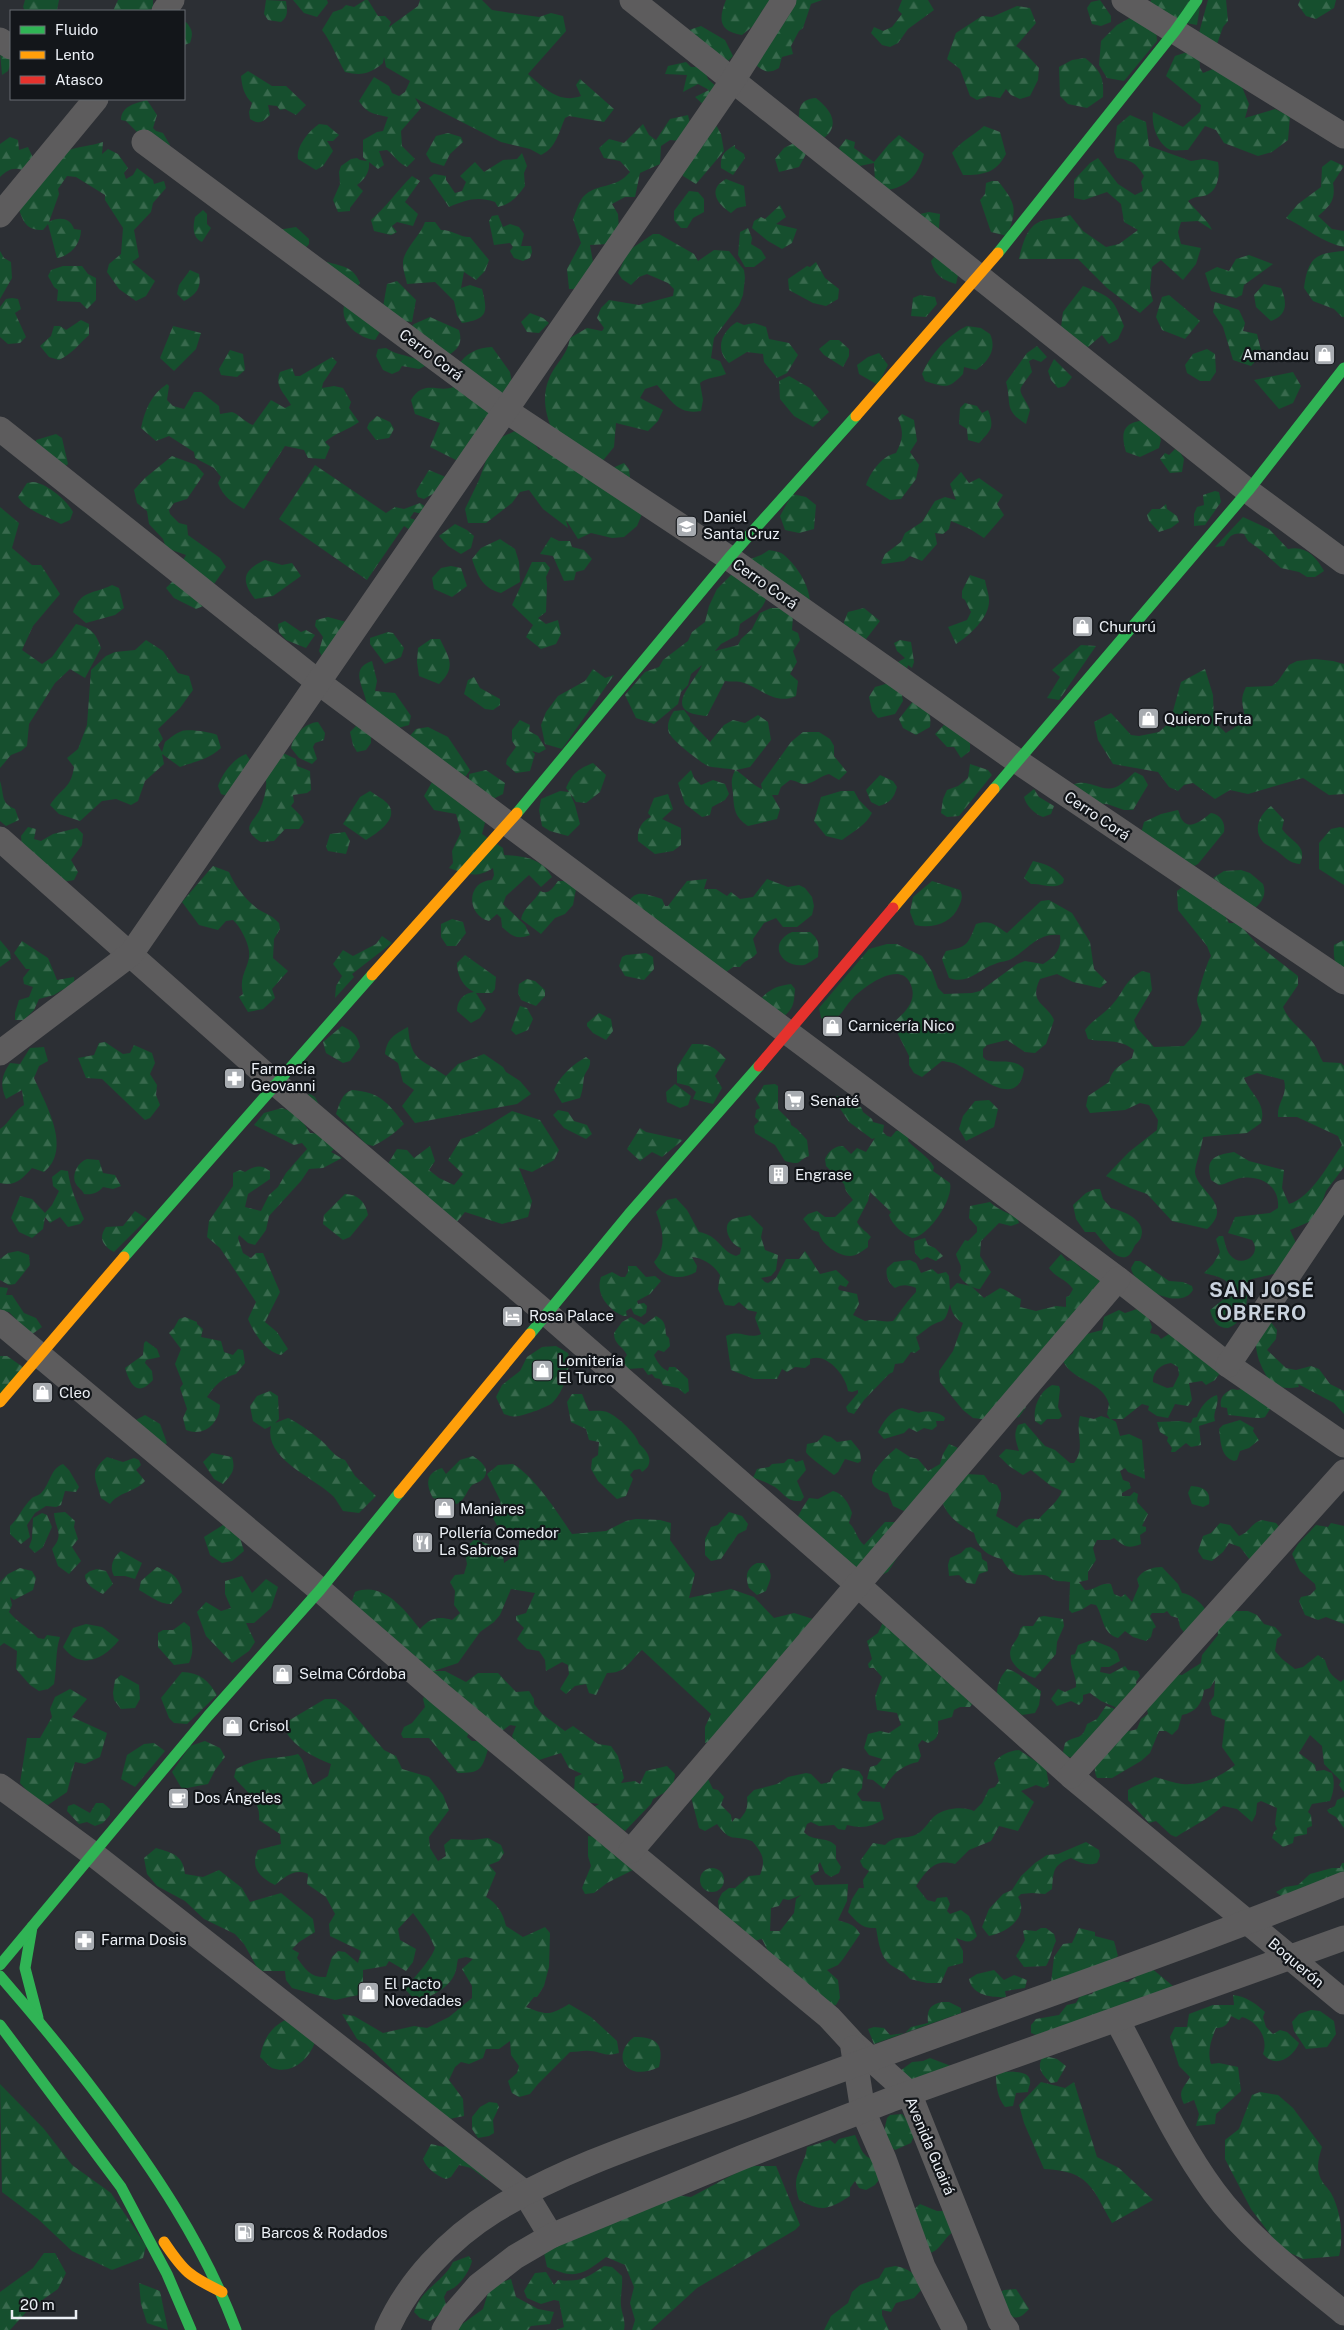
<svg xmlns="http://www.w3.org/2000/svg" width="1344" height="2330" font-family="'Public Sans',sans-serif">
<defs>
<pattern id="forest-firs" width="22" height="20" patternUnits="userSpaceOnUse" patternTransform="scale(1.25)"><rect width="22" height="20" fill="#164f2e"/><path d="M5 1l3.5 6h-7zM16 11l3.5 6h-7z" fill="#38694d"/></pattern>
</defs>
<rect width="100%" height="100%" fill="#2c2f34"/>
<g fill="url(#forest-firs)" fill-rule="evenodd">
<path d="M25,0H59L57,10L59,11H25L23,7Z"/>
<path d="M118,0H153V8L146,11H113Z"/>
<path d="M266,0L286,1C287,10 289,16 281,22L268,20L264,14Z"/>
<path d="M293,0H327L328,3L317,17L304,13Z"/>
<path d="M365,0H368L378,16H385L391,22L389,27L418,6L420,0H482L492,10L539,17L551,13L563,16L566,31L528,74C544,88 559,104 581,96L576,85L580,79L614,109L604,122L569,116L565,118C559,132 556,148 541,155L530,149L501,142L415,98L421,108L401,131L402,146L415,159L407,167C398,163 395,156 387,150L379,151L384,165L378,169L369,162C370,172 365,179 357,185L363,191L350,208V211L338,212L333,200L340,184L339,172L341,166L351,159L357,158L360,160L367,161L363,157V140L377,132L383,131L388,117C375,114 367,114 359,101L374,77L389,86L392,93L399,96L405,92L410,81L386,67L384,57L383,63C370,74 361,76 345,72C337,59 332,43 322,30L333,12L342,9L346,5L354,7Z"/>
<path d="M726,0H822L811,4L803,28L799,31L791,46L793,54L782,57L779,68C769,74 764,72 756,65L764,19L762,9L759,21L742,35C719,31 718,20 726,0Z"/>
<path d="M902,0H928L934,10L908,29L898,43L890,47L882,45L871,33L874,27L883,31L892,27L902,14L898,10Z"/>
<path d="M1100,0L1111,16V22L1101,26L1092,24L1087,8L1091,2Z"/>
<path d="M1151,0H1201L1197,25L1174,21L1147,10Z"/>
<path d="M1208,0H1226L1228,21L1223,27L1217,44L1199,33Z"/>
<path d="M1300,0H1336L1334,8L1316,19L1306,16L1298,5Z"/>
<path d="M1017,6L1030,8L1036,23L1016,46L1024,52L1039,68L1038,80L1030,96L1020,99L1011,95L1006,89L1000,98L988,96L977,100L970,96L960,69L947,59L956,33L982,16L992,17Z"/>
<path d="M1137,14L1156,28L1157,41L1124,81L1107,78L1099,65L1101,41L1117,25Z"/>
<path d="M186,22C193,30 193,34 190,43L184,45V23Z"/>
<path d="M701,26L725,40L733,56L724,65L705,71L708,79L719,89L705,106L695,97L709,90L698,84L683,92L687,75L665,74L668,66L686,62L691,67H696L686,51L689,30Z"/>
<path d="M0,51L7,54L11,63L8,71L2,75Z"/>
<path d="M1199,51L1200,68L1203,73L1218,67L1240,82L1249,104L1245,118L1275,109L1290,116L1288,140L1272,152L1258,156L1224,143L1216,130L1205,126L1188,150C1183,150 1175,151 1171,150C1158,145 1151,125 1153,112L1183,127L1200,112L1201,105L1166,76L1175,56L1187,52Z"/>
<path d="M1085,58C1101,71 1104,77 1103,97L1087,108L1068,104L1060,96L1059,67L1072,60Z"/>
<path d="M248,71L272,86H286L306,105L296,115L285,109L280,110L277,106L268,105L270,115C263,122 259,125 250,119L249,112L252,103C244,95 242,87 241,76Z"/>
<path d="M816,98C834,112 841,129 819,141L799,123C798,108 800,99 816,98Z"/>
<path d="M147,100L157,115L153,128L156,131L163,133L170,145L166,148L137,132L126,121L121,120C121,106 136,103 147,100Z"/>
<path d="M688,115L690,123L680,141L670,140L661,146L660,164L640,173L635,197H625L612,204L618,214L619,230L608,244L590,245L594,268L581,289H569L567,269L581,243L573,219C576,212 579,202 583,197C597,182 615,190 630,172L620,161L604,158L599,148L609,139L624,143L643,124L649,135L656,140L670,119Z"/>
<path d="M1130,115L1146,122L1149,146L1191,161L1204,159L1218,162C1220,173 1219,189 1207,195C1200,198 1196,195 1188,201C1195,210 1209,221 1212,230L1198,221L1181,222L1178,232L1181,244L1201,248L1196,264L1183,280L1161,260L1152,267L1150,289L1153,301L1140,313L1107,288L1078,259H1019C1022,246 1026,228 1039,222C1047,218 1060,219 1070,215L1083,231L1106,247L1119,244L1138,230L1124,222L1121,204L1107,192L1084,200L1074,198V180L1090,163L1098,158L1118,184L1135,195L1143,191L1141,182L1144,176C1137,164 1132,160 1117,158L1114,152L1117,126Z"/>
<path d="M319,124L327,125L339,135L333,141H327L333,151L323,166L316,170L298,159C296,146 309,131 319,124Z"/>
<path d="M716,125L721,134L724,151L696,184L683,176L681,161Z"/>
<path d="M984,126L1000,132L1006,154C996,173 984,175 963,175L952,153C961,141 973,136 984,126Z"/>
<path d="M448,133L461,137L463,142L450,154L444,166L431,162L426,154L436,136Z"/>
<path d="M899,135L924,154C919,174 907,188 886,190L875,181L874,163L850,168L844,159L839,148L846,139L855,142L854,148L874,162L889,144Z"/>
<path d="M10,137L18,140L19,150L28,147L34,160L23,170C12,167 8,170 0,177V144Z"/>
<path d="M103,142L102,154L108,149L118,154L128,168L124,173L126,179L133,175L137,168L153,180L154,184L164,181L166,188L153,203L151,212L134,230L139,257L132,262L155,281L146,296L136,301L119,289L107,272L109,264L121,254L123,228L105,200V195L76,177L67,176L58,189L59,194L49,222C58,217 70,217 74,229L81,230C81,244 70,256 57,258L48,224L43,230C26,230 23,222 18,206L67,151C79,146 91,146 103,142Z"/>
<path d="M796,142L806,154L799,167L779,172L775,159L784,148Z"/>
<path d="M735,145V148L744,154L745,158L733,175L721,168C720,156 724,151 735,145Z"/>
<path d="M522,153L527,166L524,173L525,186C517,197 511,204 498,207L495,202C477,196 466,200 449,207L429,178L434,174L446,176V180L455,193L462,191L466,182L460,176L475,162L484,172L503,160L517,159Z"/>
<path d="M1331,160L1344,166L1333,183C1336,200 1330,206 1318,216L1332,229L1344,231V247C1323,243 1305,227 1286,218L1298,204L1321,187L1322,167Z"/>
<path d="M412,176L420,181L405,202L418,214L413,226L397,222L392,226L397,232L391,235L374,231L371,220C387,206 397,191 412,176Z"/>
<path d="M726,179L744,186L746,206L737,208L731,213C717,204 707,189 726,179Z"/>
<path d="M992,181H998C1016,204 1018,208 1007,236L991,232L980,200L985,194L986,183Z"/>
<path d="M689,191L698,192L704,199V212L693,218L687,228H681L674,220V211Z"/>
<path d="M780,205L786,217L776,224L797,229L792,243L782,249L768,241L752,228L754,221L761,217L765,219Z"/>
<path d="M203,210L207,214V224L211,228L202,242C192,237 193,227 195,217Z"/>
<path d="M929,212L940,214L938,242L920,214Z"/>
<path d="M498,215L503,227L510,224L519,227L524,234L521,246H531L532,252L530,258L523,261L514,258L510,251L513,247L510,243L494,245L489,221L492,216Z"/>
<path d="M425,222H435L441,230C453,230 461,238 470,237L489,260L485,271L476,280L464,272L461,288L470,285L482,289C488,312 488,319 462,323L457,315L454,301L435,282L407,284C406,277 403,271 403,264C402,251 421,235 425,222Z"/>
<path d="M296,227L309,239V244L302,252L278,230Z"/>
<path d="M748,228L752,238L751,244L761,250L766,258L754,267H745L738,255L740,232Z"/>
<path d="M653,234H659L694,254L698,261L714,250L729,251L744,270L745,278L743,295L739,305L714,338L711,358L720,361L726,374C717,378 707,377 700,383L703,400L701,411C678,415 672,401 657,385L645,389L640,398L663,410L658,421L648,431L616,423L614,447L601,463L610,469L624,463L629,469L631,486L642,514L637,526L624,537L612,538L591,533L578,539L566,520L568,528L543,509L529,490L520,492L512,503L486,523H468L465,509L479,480L493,441L515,431L531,438L539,450L552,429C545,414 542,395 549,379C555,363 567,357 570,338L587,328L602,331L604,328L597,318L601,308L609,300L639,305L673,296L674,289L668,283L647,274L639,277L631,285L622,279L618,273L628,251Z"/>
<path d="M0,251L4,258L11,262L12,278L0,299Z"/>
<path d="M939,251L959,271L956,284C943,280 935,276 931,261Z"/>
<path d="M1344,251V317H1342L1334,309L1313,301L1304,288C1308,258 1315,253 1344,251Z"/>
<path d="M1249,255L1273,264L1244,285L1242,295L1236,298L1211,291L1205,273L1217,267L1229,271L1236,259Z"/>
<path d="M327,262C342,266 354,267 360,283L350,295L327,272Z"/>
<path d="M816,262L825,278L839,289L838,299L826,306L813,303L789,290L788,279L807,266L810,267Z"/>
<path d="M63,266H82L88,274L96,278V300L87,309L80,302L57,301L58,290L54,287L48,276L51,270Z"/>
<path d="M190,270L199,274C202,287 196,295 184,301L177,294L179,285Z"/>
<path d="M397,281L416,300L412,322L400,321L383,307L387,284Z"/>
<path d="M1264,284L1281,288C1287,302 1288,315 1271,321L1256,307L1254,295Z"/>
<path d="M1083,286C1112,298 1112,296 1124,326L1118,339L1109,344L1102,335L1088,347L1077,346L1061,327L1063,312Z"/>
<path d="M920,295L935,297L937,304L926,317L911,316L913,298Z"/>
<path d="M1169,295L1200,321L1185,339L1162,330L1156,317L1162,297Z"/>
<path d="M12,298L18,299L21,309L15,313L26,337L20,343L8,344L0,337V307L6,299Z"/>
<path d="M1215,302L1239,310L1245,323L1243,331L1257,334L1262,354L1251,366L1233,360L1223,327L1213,312Z"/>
<path d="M344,306H355L383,327L375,340C359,338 340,324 344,306Z"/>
<path d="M530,313L543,318L549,323L539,333L527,332L521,322Z"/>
<path d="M430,317L459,330C463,344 458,349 446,357L408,330L414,324Z"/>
<path d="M81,320L89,324V335C79,344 72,354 59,360L49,357L40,346L51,336L54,326H60L66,330Z"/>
<path d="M737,322L744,325L754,323L766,327L769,339L789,343L798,355L787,373L777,378L764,362L763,354L747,352L729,363C714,349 722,331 737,322Z"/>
<path d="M173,326L201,333L196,349L174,371L160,358Z"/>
<path d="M967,326L981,328L990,334C997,349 989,361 976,370L964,367L963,374C948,390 945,387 925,381L922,374C930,355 948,335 967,326Z"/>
<path d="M830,340H839L849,349V356L843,367L824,355L819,349Z"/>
<path d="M1037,346L1047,357L1041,362L1033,359L1029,361L1032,372C1015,395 1019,386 1030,410L1026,424C1003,410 1012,403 1006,382L1027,353Z"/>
<path d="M492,347L510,372L512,383L494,402L489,416L483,419L490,423L458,461L430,447L440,423L415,414L411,400C424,379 437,393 454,387C457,386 461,383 464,381L457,367C466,353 476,348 492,347Z"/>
<path d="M386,348C399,357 412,354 427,365L419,369L402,366L399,371L392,374L383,370L376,356L378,349Z"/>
<path d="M1207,349L1215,354L1216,372L1210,381H1200L1187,373L1185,365L1193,354Z"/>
<path d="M230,350L243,354L245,370L237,377L221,375L219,369Z"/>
<path d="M879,353L888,365L878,385L859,374L857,365L868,357Z"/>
<path d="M332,357L337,362L323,383L322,388L334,386L343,388L351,402L349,408L359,422C348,430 335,433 325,442L330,447L325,459L308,458L304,450L285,446L244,509C232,502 223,497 218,483L221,477L214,468L195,458L194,452L169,436L156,441L141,428C145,409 151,395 167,384L169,386L167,400L173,406L184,409L194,392H201L219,406L220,414L232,412C240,415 246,423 253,425L271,400L285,408L291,405C285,393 274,387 280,372L292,368L295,376H300Z"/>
<path d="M1054,359L1072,377L1065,386L1058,388L1051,380L1048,371Z"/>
<path d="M1293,372L1301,386L1293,403L1279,409L1254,380Z"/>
<path d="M789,376L810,388L829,412L813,427L794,416L780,399L779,381Z"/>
<path d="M965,403L977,406L982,413L988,410C995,428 991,430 979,443L968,440L967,429L959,424L960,408Z"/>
<path d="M902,414L914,420L917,441L910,452L919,465L916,479L901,499L890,500L866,485C871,471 882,456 896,453C903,440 904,432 898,418Z"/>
<path d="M377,416L390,422L394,429L389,438L376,440L367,428L369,423Z"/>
<path d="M1146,420L1157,429L1161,440L1159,448L1140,457L1126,452C1120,432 1123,422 1146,420Z"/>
<path d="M56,434L62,438L68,464L62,469L35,467L36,440Z"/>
<path d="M1175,449L1180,452L1184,459L1182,472L1170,473L1160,459L1165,453L1169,455Z"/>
<path d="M172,456L196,465L204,474L187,499L174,503L169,510L170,514L179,523L187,525L188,535L220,558L226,567L214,584L182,562L186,555L166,548L163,539L149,524L147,511L137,503L134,490L145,478Z"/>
<path d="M315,465L386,513L395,507L404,509L420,503L429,509L426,515L414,512L410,518L421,522L410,530L404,526L367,580L279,519Z"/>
<path d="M429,470L448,478L436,492L424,499L418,497L416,491Z"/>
<path d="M961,472L969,483L979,478L1003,495L997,504L1004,515L984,538L970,529L951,521L949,529L943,534L935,533L937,544L922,561L910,556L904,561L883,564L881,563L885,554L901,542L905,533L922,522L935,501L945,497L956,500L950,484Z"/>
<path d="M33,482C46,483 67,500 73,512L70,520L61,524C47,516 26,511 18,497L27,483Z"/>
<path d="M1215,491L1219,492L1221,502L1205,525L1194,526V514L1197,507L1204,505L1203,495Z"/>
<path d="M792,494L806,497L816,505L814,529L799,533L785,530L780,516Z"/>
<path d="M1166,504L1167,509L1177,516L1179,522L1171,528L1159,532L1149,521L1147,515L1152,509H1160Z"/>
<path d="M0,507L19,523L12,548L32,565H41L60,594L33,626L22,650L42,664L52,657L76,624C91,628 96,633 101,648L85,678L70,669L55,683L29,724L27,746L21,751L11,755L0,768Z"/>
<path d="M1243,517L1269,529L1288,549C1305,545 1316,556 1324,571L1315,577H1307L1299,572L1281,568L1262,551L1248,541L1244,534C1233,532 1229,536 1224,546L1215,547Z"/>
<path d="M455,524L467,530L474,536L471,548L461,554L448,546L439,536Z"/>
<path d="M551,537L559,541H570L572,547L584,550L592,559L584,570L576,572L574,580L564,581L553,556L540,554Z"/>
<path d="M500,539L515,549L519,562L520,582L501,593C482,588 478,576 472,559L481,548Z"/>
<path d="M769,550C774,551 781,552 784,555C797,566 810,586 810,603L748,560L761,555Z"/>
<path d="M265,560L282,565L292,563L301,576L273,596L255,599C241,581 242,570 265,560Z"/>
<path d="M532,562H545L550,568L546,577L547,584L546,612L538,618L546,624L558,620L561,634L556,644L541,649L526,637L533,625L512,605Z"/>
<path d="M451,566L461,568L467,586L452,597L434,589L432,578L441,568Z"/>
<path d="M740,574L767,595C764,611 752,615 740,624L738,635L721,644L715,651L738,645L741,639L752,629L760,613L771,608H785L793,616L792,630L798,633L800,640L793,651L797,662L790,674L798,681L796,696C775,706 760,687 741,682C736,681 730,682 725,681L707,716C660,712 692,687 702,665L691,674L688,685L681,692L678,704L654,724L636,718L625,695L645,672L659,667L663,660L688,641L692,632L705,622L709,606L717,589L731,575Z"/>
<path d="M970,575L985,580C986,587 989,594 989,600C990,617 969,636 956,644L948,627L967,620L971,612L965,600L962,598V591Z"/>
<path d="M178,576L208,604L196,609L174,598L166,588Z"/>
<path d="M112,585L119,588L124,608L115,615L86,623L73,612C82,589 92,595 112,585Z"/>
<path d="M864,608L880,621L863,643L844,630V622L848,612Z"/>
<path d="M328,617L350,623L323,658L319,651L323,637L315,626L316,620Z"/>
<path d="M285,621L301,632L306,630L315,635L306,648L286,640L279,632L278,624Z"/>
<path d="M388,632L393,633L404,648L401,657L385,664L370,644V638Z"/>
<path d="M431,639H440C449,658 457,667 439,684L419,676L417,662L418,648Z"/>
<path d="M146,640L163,651L178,673L189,676L193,690L180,708L158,729L163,739L158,745L162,752L165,742C170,738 176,733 182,731C189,729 211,732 217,735L221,748C208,760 196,761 180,767L162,754L164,764L145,781L138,801L131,805L116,799L102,801L80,821L59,814L50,805C61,788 71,789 74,767L67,758L78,749L87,725L91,670L106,656L115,652L135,650Z"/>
<path d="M900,640L911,642L914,662L912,668L908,665L907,669L895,668L898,662L905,658L897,651L894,643Z"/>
<path d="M1081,645L1096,646L1059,700L1047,698L1060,677L1052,670Z"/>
<path d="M1315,659L1333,661L1344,664V794L1329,795L1303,778L1248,794L1230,790L1215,799L1193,783L1184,785L1178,791L1169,787L1158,772L1113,764L1098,740L1094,722L1111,713L1131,735L1139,736L1159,732L1170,722L1181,682L1205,669L1213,695L1214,721L1226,733C1260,713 1233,711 1246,687L1272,686L1278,681L1289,665L1297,661Z"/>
<path d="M372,661L377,681L375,691L395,693L411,716L409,725L398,728L367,708C368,692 346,669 372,661Z"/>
<path d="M593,669L605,678L614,675L562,749L545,744L541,725L546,712L558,696L585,681Z"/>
<path d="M474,677L480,688L500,699V705L493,710L485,709L464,694L468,680Z"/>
<path d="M889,683L901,690L903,701L895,714L878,718L872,711L869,697L875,687Z"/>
<path d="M913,701C926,706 932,711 930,727L916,735L903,728L899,719Z"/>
<path d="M684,710L690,718V721L710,742L724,725L733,720L745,723L758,715L768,722L771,740L750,767L736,770C745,776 752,785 762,789L761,784L791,742L803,732H819L830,739L834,746V756L847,772L839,780L829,774C820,776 814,783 806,784C800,785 796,780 790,780L781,787L778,795H772L780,809L777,819L748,826C735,817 734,810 733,794C732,783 730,782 735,770C727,768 714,768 708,766C700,762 673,741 669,733C666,725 670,717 674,711Z"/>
<path d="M520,720L530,725L529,731L538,736L546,749L539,753L532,751L535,754L530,771L516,773L506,764L507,759L516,747L512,741V730Z"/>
<path d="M318,722L325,733L324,740L315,743L313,747L317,759L312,764L299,758L291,748C293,735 305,723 318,722Z"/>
<path d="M945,724L970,737V751L961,758L954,747H947L935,734Z"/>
<path d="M357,725L371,732V743L366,750L357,752L353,745L350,732Z"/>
<path d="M428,727L448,737L470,770L466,776L452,782L407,739L416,729Z"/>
<path d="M283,753L296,759L297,766L310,771L311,790L307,793L293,795L294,802L291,806L301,816L304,822L299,829H285L274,841L261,842C238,828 255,821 260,809C265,797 268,786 265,773Z"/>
<path d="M246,754L252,763L227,796L221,794L218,786C222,774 233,759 246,754Z"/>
<path d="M593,763L606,775L600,792L586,803L576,802L570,793L575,805L580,824L568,836L550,831L542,826L539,810L541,799L560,791L569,792L566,788C573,773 578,769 593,763Z"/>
<path d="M970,764L988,770L992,775L959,816L947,817L941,813L943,799L947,790L958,786L968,778Z"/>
<path d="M486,770L505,783L503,794L491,800L469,784V774Z"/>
<path d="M691,770L694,778L701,785L713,780L725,784L729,794L725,800L712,807L710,815L702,817L685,804L678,783Z"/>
<path d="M1135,772L1143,776L1148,785L1133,810H1124L1107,804L1088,803L1067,789C1086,773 1098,794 1116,787C1123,784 1129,777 1135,772Z"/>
<path d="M880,775L893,781L897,787C894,798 890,803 879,806L871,802L866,790Z"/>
<path d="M0,781C5,797 0,802 15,809L19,820L6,826L0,821Z"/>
<path d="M432,782L486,819L482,834L503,848L504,855C524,856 542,858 552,877L541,887L529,875L506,896L503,904L525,925L530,935C517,940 512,936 502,927L501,918L497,914L489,921C466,915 466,881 492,880L494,875L493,868C476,879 467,874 449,868L453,863L452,851L461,832L456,814L434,810L424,796Z"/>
<path d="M1034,789L1039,797L1054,806L1051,814L1043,817C1035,814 1026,806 1024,797Z"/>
<path d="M370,791C375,795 382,798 387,803C401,818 377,833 366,840L343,824L360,797Z"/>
<path d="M841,791H854L859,800L872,813C866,825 853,832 842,840L826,836L814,821L821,797Z"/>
<path d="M668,794L673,809L662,819L681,828V845L673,851L655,854L638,841C637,830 641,821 651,817L648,813L654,798Z"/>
<path d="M1271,806L1284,820L1282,829C1292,843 1308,845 1300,864C1289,863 1286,858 1277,851C1273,848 1268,846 1264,843C1252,831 1259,815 1271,806Z"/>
<path d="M1178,810C1180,814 1180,818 1183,821C1191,831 1204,818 1211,813C1220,814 1226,823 1224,832L1198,864L1194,866L1141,833L1144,822L1161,814Z"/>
<path d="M28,827L36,829L34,839L41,841L53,834L77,828L83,834L82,845L71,860L78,872L74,880C52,887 36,860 22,846L21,836Z"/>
<path d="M1340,827L1344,828V885L1319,869V843L1331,829Z"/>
<path d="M345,832L350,841L346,854L328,851L326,847L330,834Z"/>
<path d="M1033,861C1046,864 1056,868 1064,879L1063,883C1054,890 1041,883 1031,884L1024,878Z"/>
<path d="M213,866L229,872C234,885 249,905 263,912C271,916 272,916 279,923L280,929L274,939L273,958L288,971L272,989L275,998L263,1009L248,1012L239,997L243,994C238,974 251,966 249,951C248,942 240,926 233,920L226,921L218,930L199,925L182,902Z"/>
<path d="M1241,870L1250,873L1263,884C1267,894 1262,902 1255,908L1213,878L1224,871Z"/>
<path d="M707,879L704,889H716L727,896L731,892L740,899L753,897L767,879L788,887L799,885L805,888L812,897L814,906L812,915L797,927H783L776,918L764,923L753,939L757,953C752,960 744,960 740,967H733L725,973L618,915C636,891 634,890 662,899L665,906H668L687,881Z"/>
<path d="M558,881H575L576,889L573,905L565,914L555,918L541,934L521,919C524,906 535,902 540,891C549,895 552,889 558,881Z"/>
<path d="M932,881L960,890C963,895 962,900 959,906C952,923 933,929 915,925L910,912L913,897Z"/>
<path d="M1184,886L1225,916L1229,923H1238L1257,944L1298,976V985L1283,1007C1290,1024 1304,1030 1314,1044C1318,1050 1319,1056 1323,1062L1341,1063L1344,1066V1167L1326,1191L1320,1208L1309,1222L1290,1230L1296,1243L1278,1273L1252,1279L1245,1284C1244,1290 1247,1291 1247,1297C1247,1309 1240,1324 1228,1328C1216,1328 1213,1320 1210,1310L1224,1299H1229L1232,1296C1232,1277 1217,1277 1204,1273L1213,1264L1220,1252L1216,1239L1219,1236H1223C1225,1242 1226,1250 1230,1255C1241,1269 1263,1255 1252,1240L1228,1233L1235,1217L1270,1213L1278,1208C1280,1187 1262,1175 1241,1178C1233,1179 1227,1184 1219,1185L1211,1180C1205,1159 1214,1155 1234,1152L1249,1161L1284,1170L1282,1188L1289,1204C1312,1197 1328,1164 1342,1145L1338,1136L1297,1117H1278C1277,1101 1288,1097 1284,1080L1257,1073L1244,1078C1251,1095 1267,1103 1261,1123L1247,1133L1203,1137C1202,1147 1195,1165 1195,1172C1196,1191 1235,1204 1207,1229L1172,1221L1147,1194L1130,1188L1106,1176L1129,1152L1157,1130L1158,1120L1149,1105L1140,1103L1125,1110L1090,1113L1086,1106L1088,1096L1109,1082C1112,1068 1121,1065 1132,1058L1134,1050C1119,1038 1105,1043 1088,1039L1085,1030C1092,1020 1103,1015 1111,1006C1125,991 1123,982 1142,971L1150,973L1152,990L1134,1020L1137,1028L1154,1047L1184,1046C1189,1040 1198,1032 1201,1024C1204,1016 1198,1009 1197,1001C1197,995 1207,962 1211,956L1207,946L1178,910L1177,891Z"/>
<path d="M1049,900L1072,913L1090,942L1094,969L1107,982L1100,988L1073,982L1057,974L1040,979C1028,1004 1047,1003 1054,1020L1046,1044L1035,1053L1025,1052L1007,1040L987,1045L983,1049V1057L986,1060C998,1064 1014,1057 1024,1069C1018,1113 976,1073 958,1065C953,1062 948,1062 942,1061L922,1077L914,1073L909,1065V1056L896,1030L895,1021C907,1011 919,998 909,981C897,962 864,987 853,998C844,1007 842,1017 829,1022L821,1018L819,1008L869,949L887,944H897L922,956L932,971L938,988L944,994L972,993L980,991L1017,964L1025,961L1043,964C1055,957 1062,949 1060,935C1039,932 1029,948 1013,958C1007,962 1001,961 995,964C977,970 969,985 949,978L942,959L946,951C968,947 968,944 976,924C990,919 995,925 1007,933L1041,901Z"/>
<path d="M452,919L463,922L466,933L456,946H447L441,937V924Z"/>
<path d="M792,932H810C820,940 819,945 818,957C814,959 808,964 804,965C781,968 767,943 792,932Z"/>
<path d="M382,936L392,943L352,974L354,977L335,998L336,986L342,976L333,964L343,950L353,956L376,944Z"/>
<path d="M0,940L10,952L11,959L0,967Z"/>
<path d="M1344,940V976C1335,966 1333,959 1334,945Z"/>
<path d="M22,941L48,958L57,980L74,977L75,987L65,992L62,990L54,995L39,999L34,1010L24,1020H15V1013L19,1000L29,997L33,987L24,984L23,978L30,969H26L14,953Z"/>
<path d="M646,953L653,957L654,969L644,980L625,976L619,966L622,957L626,955Z"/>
<path d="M465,955L496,977L495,989L492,993H476L486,1009L480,1018L471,1023L457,1011C457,1000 464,993 474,992C463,987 457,975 457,963Z"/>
<path d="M527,979L535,981L545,990V996L536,1006L521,1000L518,993L519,984Z"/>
<path d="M791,984L795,989C794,1002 794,1009 783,1017L756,1005C765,992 774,986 791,984Z"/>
<path d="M520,1006L527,1008L533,1019L528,1030L516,1035L511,1030Z"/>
<path d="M599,1013L611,1019L613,1031L606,1040L593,1033L587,1026V1023Z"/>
<path d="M342,1026C353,1031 358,1036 360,1047L350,1061L343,1063L326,1053L323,1042Z"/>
<path d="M408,1027C411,1063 421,1058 446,1076L458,1064L484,1054L503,1067L506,1072L520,1081L531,1094L517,1104L415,1123L402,1106L414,1090L403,1082L398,1063L385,1054C387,1038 395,1034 408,1027Z"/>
<path d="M105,1042L123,1054L130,1053L134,1045L152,1053L155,1063L150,1074L157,1085L156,1095L160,1105L150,1118L145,1120L102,1079L86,1078L78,1058L94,1055L99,1043Z"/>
<path d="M692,1044C711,1044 713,1046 726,1059L715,1076L722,1088L713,1104L693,1099L696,1092L689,1086L677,1083V1067Z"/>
<path d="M44,1047L48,1061L39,1066L34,1078C45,1103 73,1149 44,1172L32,1168C22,1179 15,1187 0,1183V1129C10,1123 13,1111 24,1105L22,1090L6,1099C0,1085 1,1076 10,1063L20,1064L30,1048Z"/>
<path d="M586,1057L590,1060C591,1068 586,1070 584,1077C583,1084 583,1090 580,1098L562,1103L554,1090C559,1077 573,1064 586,1057Z"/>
<path d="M675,1084L691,1096L688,1105L680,1108L667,1102L666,1092Z"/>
<path d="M775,1084L778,1086V1109L790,1121L791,1125L797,1129L807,1140L809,1156C796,1161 803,1166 785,1161L775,1145L755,1133L754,1126L759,1121L755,1117L756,1110L760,1108L755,1099L764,1085Z"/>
<path d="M352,1090C379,1092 388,1102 404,1124C394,1134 385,1140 373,1146L366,1144L336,1114C339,1105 342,1093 352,1090Z"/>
<path d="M310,1094L315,1097L320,1107L303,1122L310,1133L322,1134L336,1147L331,1152L342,1158L323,1168L309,1169L301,1181L269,1216L266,1230L255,1245L248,1243L239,1235L238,1238L243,1253L251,1258L256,1253H263L280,1292L265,1322L277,1332L288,1349L281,1355C265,1352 254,1333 248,1319L256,1302L220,1248L207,1237L209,1221L233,1186V1173L240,1170L245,1172C255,1166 260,1164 270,1171V1179L248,1194L245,1207L261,1211L269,1195L278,1187L286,1173L307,1149L302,1143L294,1145L254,1125L264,1113L282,1108L287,1110L295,1099Z"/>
<path d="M837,1096L856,1099V1106L861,1107L863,1112L872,1119L873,1122L884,1125L883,1132L887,1136L891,1137L896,1131L902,1130L909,1135L908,1141C917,1151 927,1155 934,1167L933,1171L950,1183C954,1198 929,1237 912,1238C903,1234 892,1225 889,1215L891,1212L870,1192L868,1201L857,1222C861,1229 866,1231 871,1237L868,1241V1247C863,1251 856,1256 850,1256C838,1256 820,1243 819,1232L812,1230L803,1219L808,1214L817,1211L825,1217H835L853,1200L846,1191L844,1184L826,1166L825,1159C828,1152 835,1145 843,1146L851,1154L857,1148L866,1152L875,1138L872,1139L849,1122L835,1101L834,1099Z"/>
<path d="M989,1100L998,1109L994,1127L966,1141L959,1129L963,1116L975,1101Z"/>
<path d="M558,1110L568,1112L574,1121L587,1125L592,1134L586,1139L564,1128L553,1115Z"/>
<path d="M512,1111L540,1120L559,1150L554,1160L532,1172L519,1168L532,1201L528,1217L502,1224L465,1212L456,1223L386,1167L397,1149L407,1150L414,1158L430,1146L435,1161L429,1170L439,1178L454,1185L463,1174L448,1160L461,1139L473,1135Z"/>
<path d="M640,1128L646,1132L683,1140L662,1157L652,1152L640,1161L627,1149Z"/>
<path d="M87,1159L99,1160L103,1173L115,1175L121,1186L113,1189L103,1187C98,1193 92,1195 84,1194C82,1189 78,1188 76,1184C71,1175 78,1162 87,1159Z"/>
<path d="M61,1170L68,1171C70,1188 77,1203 84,1219L80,1224L68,1227L60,1217L50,1223L45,1217L43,1229L32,1238L19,1232L11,1218L20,1196L32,1199L45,1213L52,1205L59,1191L53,1186L52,1177Z"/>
<path d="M1095,1189H1100L1103,1199L1111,1208C1123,1211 1147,1220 1141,1237C1140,1241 1136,1243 1134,1247C1124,1273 1104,1243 1095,1232H1085L1076,1219L1073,1205L1086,1193Z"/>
<path d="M345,1194C358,1194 366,1203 368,1215L350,1237L343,1240L323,1224L324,1215Z"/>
<path d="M676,1198L687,1210L699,1232C720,1236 719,1250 736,1256L740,1254L741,1248C730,1245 720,1225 733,1219C738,1217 744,1217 750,1215L763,1228L761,1237L765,1250L778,1255L776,1270L771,1276L761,1278L765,1282L768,1283L776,1278L786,1259H799L805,1251L820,1274L836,1270L849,1282L846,1287L840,1285L838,1288L839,1290L857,1294L859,1304L853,1315L865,1321C875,1318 883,1323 893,1321C901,1311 907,1301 916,1292V1288C908,1285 903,1284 895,1288C889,1284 885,1275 887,1268L894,1262L910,1260L916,1263L921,1273L932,1269L938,1274L946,1272L949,1276L950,1290L957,1283L971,1286L984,1298L1000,1288C1008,1290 1013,1296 1021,1299L1020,1307L1036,1311L1056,1306L1066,1307V1297L1069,1296L1073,1289C1065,1278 1057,1279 1049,1268L1061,1254L1067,1261L1073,1260L1083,1270H1089L1104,1285L1023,1403L1026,1407L1019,1417L998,1421L973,1418L963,1410L940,1382L939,1371L953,1351L963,1323C955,1319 952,1313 950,1304C944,1326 945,1317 929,1327C925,1330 920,1334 916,1337L920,1349L915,1353L911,1352L903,1363L895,1364L893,1372L889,1374L864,1400L854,1414L848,1412L846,1407L858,1393V1390L852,1392L848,1391C846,1375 826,1352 810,1359V1364L805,1368L795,1367L787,1372L782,1369L777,1379H754L731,1370L726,1336C741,1329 748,1340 761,1334L755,1318L757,1312L748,1310L739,1302L734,1306L725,1305L718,1289L720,1275C714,1265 703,1258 692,1257L697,1266L696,1272C680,1281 663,1278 654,1262C667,1247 663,1230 656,1212L667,1200Z"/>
<path d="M990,1202C994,1207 1011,1215 1017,1217L1019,1223L1011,1226L999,1223L981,1241L980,1256L991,1272L980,1289C973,1289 962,1282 959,1275C964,1265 958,1263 956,1254L965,1240L968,1241L977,1232V1227L969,1218L970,1206Z"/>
<path d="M135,1211L147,1219L114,1252C103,1246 98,1238 106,1227L123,1226Z"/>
<path d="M925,1238L928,1245L935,1248L943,1256L936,1261L927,1257L921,1260L915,1253L914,1241Z"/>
<path d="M18,1251L29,1255L30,1265L15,1284L9,1285L0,1280V1259L8,1253Z"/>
<path d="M1135,1261H1140L1169,1281L1183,1282L1192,1286L1193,1290C1180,1312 1134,1287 1131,1268Z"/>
<path d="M628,1266H636L646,1277L655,1276L661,1281L650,1294L637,1301L638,1304L644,1303L647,1306L646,1313L641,1317L634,1314L631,1308L626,1311L627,1316H623C608,1309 595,1294 601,1277L612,1272L621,1277H625L628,1272Z"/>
<path d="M0,1287L8,1288L6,1295H12L24,1313L36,1318L42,1327L31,1335L9,1312L0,1311Z"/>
<path d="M1259,1307L1277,1330L1276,1339L1267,1350L1286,1368L1296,1370L1311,1366L1319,1369L1330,1384L1344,1391V1414L1334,1403L1298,1384L1299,1387C1289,1389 1281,1388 1272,1385C1251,1352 1255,1343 1259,1307Z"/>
<path d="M1140,1308L1149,1319L1152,1327L1150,1333L1158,1335L1161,1339L1169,1334L1220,1373L1215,1380L1206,1385L1202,1381L1189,1383L1192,1400L1188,1406L1175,1404L1168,1418L1157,1416L1148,1410L1149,1406L1142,1404L1123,1419H1111L1116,1422L1120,1436L1129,1434L1142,1440L1145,1479L1128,1472L1125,1468L1120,1471L1123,1480L1129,1482L1131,1488L1122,1493V1496H1130L1134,1492L1138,1494L1137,1502L1148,1514L1142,1526L1146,1527V1531L1140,1535L1141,1544C1128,1549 1125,1547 1114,1538L1110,1540H1097L1093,1548L1096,1560L1088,1572V1580L1079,1582L1085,1590C1095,1591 1099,1582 1111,1584L1114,1594L1121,1597L1125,1594L1132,1602L1139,1586L1137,1579C1142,1570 1153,1567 1162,1567L1178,1584L1182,1593C1191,1594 1204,1604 1207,1613L1185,1634L1180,1627L1178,1618L1171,1616L1167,1611L1164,1613H1152L1150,1616L1156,1627L1153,1629L1151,1637L1146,1641L1133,1637L1125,1631L1118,1638C1102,1634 1103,1615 1096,1605L1091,1604L1081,1610L1072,1613L1069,1610L1070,1582C1065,1581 1059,1582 1054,1580C1050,1579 1048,1575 1044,1575C1023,1573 1015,1583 1002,1559C988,1556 977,1548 974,1533C958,1524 946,1516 941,1498L966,1474L984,1475L989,1482L997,1485L1001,1493V1499L996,1516L1017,1528C1024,1519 1028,1518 1039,1519C1046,1510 1059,1501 1062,1491L1051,1486L1031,1470L1023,1475L1009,1466L999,1456L1006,1449L1019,1451C1016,1441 1013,1435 1018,1425L1025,1423L1045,1446L1055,1450L1070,1463H1074C1086,1448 1075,1433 1080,1416L1094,1419L1101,1416L1110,1419L1107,1414L1109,1404C1103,1381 1073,1382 1063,1361L1073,1353L1075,1345L1083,1335L1102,1330L1104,1317L1119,1310L1125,1313ZM1171,1363L1178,1367L1179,1375L1173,1387L1167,1388L1153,1382C1152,1372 1161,1364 1171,1363Z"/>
<path d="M656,1316C666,1321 665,1326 666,1335L669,1338L670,1346L664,1352L658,1350L654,1355C657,1362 661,1368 668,1371L669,1367H675L688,1379L689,1391L685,1394L678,1388L663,1385L660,1379L655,1378L652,1374L648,1375L643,1368L627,1369L623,1361L627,1355C623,1346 614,1345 614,1333L622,1322L631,1317L644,1325Z"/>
<path d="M185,1317L197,1322V1324L203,1329L201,1337L221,1341L224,1352L233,1355L238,1349L243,1350L245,1363L236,1374C223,1377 214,1386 207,1397L220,1405C219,1424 204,1437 186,1430L183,1418L187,1409L180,1388L183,1384L175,1364L181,1349L169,1333L174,1328L179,1319Z"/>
<path d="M146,1341L157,1349L160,1357L146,1360L145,1363L152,1371L153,1380C137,1398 130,1384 125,1368L143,1355L144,1343Z"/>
<path d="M556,1346L568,1353C572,1368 563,1393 552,1403C548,1407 525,1415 519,1416C513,1417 509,1416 504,1414L496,1397L502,1385L520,1371L527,1357L542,1347Z"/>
<path d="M0,1356H7L23,1367L0,1397Z"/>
<path d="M1052,1385L1059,1386L1060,1389L1058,1407L1062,1416L1059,1419H1047L1041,1425L1035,1421C1033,1407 1039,1392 1052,1385Z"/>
<path d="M1243,1388L1272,1406L1265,1417C1258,1420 1236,1415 1228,1415L1227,1408L1221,1407C1219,1397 1225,1393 1232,1389L1238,1390Z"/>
<path d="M270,1391L278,1396L279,1419L275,1423L288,1418C297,1422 317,1436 324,1443C331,1450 335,1457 345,1460L355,1476L376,1496L359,1513L343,1511C340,1506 337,1501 334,1497C316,1478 263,1459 271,1426L265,1429L253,1421L250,1406L257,1396Z"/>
<path d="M572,1394H582L589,1411C595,1411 604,1410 609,1413C619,1418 636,1433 639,1444C649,1452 655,1464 642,1472L640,1469L634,1470L630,1475L633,1479L626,1496L617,1499L598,1481L591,1469L592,1459L598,1455L599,1442L589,1440L586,1429L571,1422L567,1402Z"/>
<path d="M1217,1395C1220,1405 1212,1412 1215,1421L1199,1426L1201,1445L1191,1447L1186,1443L1175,1452H1171L1172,1448L1167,1441L1168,1437L1160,1432L1157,1422L1180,1421L1191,1423L1193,1418L1197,1417C1199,1409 1208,1397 1217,1395Z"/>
<path d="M902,1408L919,1413C926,1410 940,1412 945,1418L944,1421H936L937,1426L932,1430L924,1428L917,1432L909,1428L904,1433L884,1439L878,1432C883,1422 891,1410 902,1408Z"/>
<path d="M145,1415L160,1424L167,1443L163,1446L134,1421Z"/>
<path d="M1240,1420L1254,1428L1253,1431L1259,1440L1249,1448L1240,1451L1237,1460L1234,1461C1220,1456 1221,1442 1219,1429L1223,1425Z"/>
<path d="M824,1435L831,1437L837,1442L851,1440L860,1451L861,1461L858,1463L845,1459L838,1472L834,1475C829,1471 807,1456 806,1452C806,1451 807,1445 807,1444L817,1442Z"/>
<path d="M949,1444L958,1448L908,1513L893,1506L888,1493C854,1485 883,1460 896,1448L910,1457L918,1459L928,1471L940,1464L943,1454Z"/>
<path d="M212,1453L232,1457C236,1470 232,1474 223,1484L214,1479L203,1462Z"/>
<path d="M473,1456C480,1461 492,1469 483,1479C480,1482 475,1483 472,1485C466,1492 465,1500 457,1504L433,1498C426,1485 425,1473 442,1468L446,1474L460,1460Z"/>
<path d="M107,1457L123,1462L134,1458L139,1460L141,1465L136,1470L145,1481C135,1492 119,1492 110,1504L101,1498C96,1478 88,1472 107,1457Z"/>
<path d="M788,1459H793L796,1462L803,1460L806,1470L797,1481L804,1497L801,1501C785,1502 784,1492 773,1486C767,1483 759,1479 753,1478L757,1469L769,1467L772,1464L784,1463Z"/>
<path d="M63,1464L69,1470L79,1487L76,1492L65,1491L61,1505L56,1507L46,1506L35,1513L27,1525L30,1537L21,1544L10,1534V1526C19,1518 23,1506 32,1498C35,1496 40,1495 42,1492C50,1484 50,1469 63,1464Z"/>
<path d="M513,1464C535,1477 557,1512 572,1534L606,1531L626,1521L636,1519L660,1520L671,1523L670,1540L695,1574L689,1598L731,1589L754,1597L774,1618L794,1613L813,1619L788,1653L764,1676L753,1696L719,1738L705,1743V1727L711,1714L642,1650C628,1662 627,1673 607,1673L596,1695L589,1693L586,1684L575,1686L566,1694L560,1689L569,1674L568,1665L562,1662L546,1671L545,1660L539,1651L527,1649L517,1639L524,1628L516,1620V1616L526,1613L535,1593L511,1589L500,1615L494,1622L480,1632L458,1663L434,1671H445L466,1682L478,1673H498L516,1692L529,1691L534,1699V1704L542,1714L565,1731L573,1726L598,1744L611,1746L618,1756L624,1778L621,1783L635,1781L640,1784L646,1771L667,1766L675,1774L673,1788L653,1799L651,1804L625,1831L594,1807L599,1804L584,1802L574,1791L575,1777L582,1774L569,1768L561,1753L539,1760L519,1750L512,1736L516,1726L510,1725L502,1731L350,1607L355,1592C383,1581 404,1609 420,1629C431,1618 437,1616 452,1620L460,1613L454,1605L455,1591L450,1582L455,1575L464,1574L467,1564L464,1549L475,1539C488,1545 504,1546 504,1563L518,1553L520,1535L500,1531L493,1518L501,1509L500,1500L487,1474L498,1465Z"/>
<path d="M1191,1486C1203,1487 1211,1490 1209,1504L1203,1507L1192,1504L1188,1493Z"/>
<path d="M833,1491C843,1493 849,1504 852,1513L849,1523C856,1529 856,1538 864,1545L885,1522H897L900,1553L888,1572L870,1580L795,1524C798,1514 804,1506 809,1498L818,1499Z"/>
<path d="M65,1512L75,1521L74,1527L78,1539L72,1547L81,1561L69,1574L58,1566L52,1549C65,1534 55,1529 54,1513Z"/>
<path d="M729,1512L742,1516L748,1524L746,1530L738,1534L721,1559L711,1561L705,1555V1539L711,1527L718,1525Z"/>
<path d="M42,1513L47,1515L52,1527L43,1547L35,1553L29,1547L32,1539L33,1518Z"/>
<path d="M1262,1520L1276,1523L1283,1531L1250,1560L1240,1547L1229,1543L1223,1552L1212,1561L1203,1559L1198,1551L1203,1536L1211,1533L1220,1523L1230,1525L1239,1536C1249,1533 1252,1522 1262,1520Z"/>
<path d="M1331,1523L1344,1526V1624L1326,1617L1318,1620L1305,1615L1299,1601L1301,1597L1310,1595L1316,1589L1315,1584L1300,1571L1292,1554L1298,1544L1316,1525L1328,1527Z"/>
<path d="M223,1525H231L240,1538L244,1551L232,1561L222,1563L210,1555L204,1537Z"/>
<path d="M971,1547L981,1553L982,1559L987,1562L988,1571L979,1574L975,1584L967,1583L959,1575L949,1576L948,1565L950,1558L961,1553L966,1548Z"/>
<path d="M121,1551L142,1563L135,1579L125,1576H114C109,1567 113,1557 121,1551Z"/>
<path d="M757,1563H764C774,1574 771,1578 766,1591L757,1595L749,1588C745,1577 746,1568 757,1563Z"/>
<path d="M157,1567C172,1572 179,1577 182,1592L171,1604C159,1604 150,1596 139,1590L141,1581Z"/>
<path d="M20,1568L32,1571L36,1578L33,1590L14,1600L10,1597L12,1605L9,1612C18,1623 29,1628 38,1638L44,1639L47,1635L60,1637C55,1652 57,1668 54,1684L48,1689L39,1691L30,1685L16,1669L17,1651L4,1643L0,1646V1582L8,1574Z"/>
<path d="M97,1569L106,1571L113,1584L103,1594C95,1590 85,1585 85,1575L90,1571Z"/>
<path d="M242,1576L252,1593L266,1579L278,1587L271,1608L254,1623H246L255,1642L249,1651L232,1663L206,1636L197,1612L206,1602L221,1611L231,1608L225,1594V1581Z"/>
<path d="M1232,1611H1248L1257,1615L1264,1624L1275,1627L1282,1635L1277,1639L1275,1651L1282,1659L1295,1669L1303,1667L1318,1655L1325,1660C1328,1671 1331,1676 1341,1682L1344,1679V1792L1339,1785L1341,1781L1324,1764L1322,1746L1310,1735L1299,1753L1315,1765L1316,1771L1324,1770L1332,1773C1335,1782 1334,1791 1330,1801L1312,1804L1308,1812L1311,1815L1312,1826L1307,1828V1834L1294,1837L1293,1843L1283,1847L1272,1838L1274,1832L1277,1829L1275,1824L1277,1808L1261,1801L1257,1803L1256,1814L1252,1822L1237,1809L1223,1806C1210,1818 1191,1827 1176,1837L1171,1835L1156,1821L1149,1823L1128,1800V1790C1136,1784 1146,1783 1155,1777C1164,1779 1173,1783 1182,1784C1201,1786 1220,1777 1235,1765L1222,1747L1225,1720L1212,1715L1209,1703L1214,1696L1215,1680L1210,1688L1204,1690C1202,1704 1196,1712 1182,1715L1178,1729L1172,1735L1166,1731H1159L1150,1753L1141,1761L1112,1778H1097C1089,1763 1105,1742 1118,1734C1122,1731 1132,1731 1137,1729L1141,1719L1148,1714L1146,1704L1165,1673L1182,1675L1201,1663L1202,1655L1218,1635L1217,1621Z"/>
<path d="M1044,1616L1063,1619L1064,1626L1057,1642L1056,1654L1035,1678C1023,1674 1004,1662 1012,1646C1016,1639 1019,1638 1020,1629L1023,1626H1033L1039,1617Z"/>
<path d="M184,1622L190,1627C190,1643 196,1647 189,1663L174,1665L158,1647V1633L163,1630H173Z"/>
<path d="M883,1622L973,1703L970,1707H960L954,1710L952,1717L938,1721C938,1731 941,1738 928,1743L922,1740L918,1745L921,1756L918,1762C902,1765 891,1775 884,1789L873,1780L867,1779L870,1767L877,1765L882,1759L869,1755L864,1748L868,1734L880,1731L889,1733L901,1725L897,1713L877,1710L875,1697L882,1677L874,1668H869L868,1664L872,1659L867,1641L878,1633Z"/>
<path d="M86,1624L102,1627L119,1640C104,1659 81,1671 63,1647L73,1628Z"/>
<path d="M1092,1640L1110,1647L1117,1652L1120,1661L1109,1667H1101L1100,1672L1110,1674L1125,1666L1128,1670L1138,1671L1140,1676L1136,1682L1138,1690L1122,1700L1124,1704L1118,1714L1115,1707L1101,1701L1090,1693L1083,1695V1701L1079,1705L1071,1701L1057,1706L1051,1699L1058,1689L1065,1692L1076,1687C1077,1675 1069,1668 1071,1655L1075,1654L1078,1645Z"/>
<path d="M1007,1669C1018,1671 1031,1685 1041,1691L1039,1705L1035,1713L1022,1715L997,1695C997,1685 1000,1677 1007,1669Z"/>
<path d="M182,1672C199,1672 209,1681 217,1695L187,1724L174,1723L169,1718L161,1698Z"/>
<path d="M121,1675L139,1685L140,1699L135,1708L121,1709L114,1700L113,1693L115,1680Z"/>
<path d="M70,1689L87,1699L72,1717L107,1733L100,1757L85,1764L75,1762L67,1792L48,1805L36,1801L20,1783L27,1738H40L52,1717L50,1709L55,1697Z"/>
<path d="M426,1692L470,1729L467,1737L472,1741H478L488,1749C482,1770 480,1773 458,1773L429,1738H403L401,1734L404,1727L412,1723L425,1707L423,1699Z"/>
<path d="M325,1699H336L349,1709L384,1750L396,1756L402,1769L429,1777L443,1795L449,1810L429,1837L430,1848L438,1861L446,1856L444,1845L451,1839L473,1840L488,1838L501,1845L504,1853L499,1861L489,1865L496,1873L486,1897C497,1903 503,1913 506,1926L523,1937L545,1927L550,1933L549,1967L544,1986L537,1997H534L526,2007C546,2015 550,2016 569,2004L591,2017L617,2041L619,2053C602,2057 604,2052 590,2051C584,2050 577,2052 570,2052L538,2084L530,2094L519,2097L512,2093L508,2081L517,2073L519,2066L511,2055L510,2041L499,2049H486L483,2058L469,2064L461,2062L455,2067L449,2080L463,2099L464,2116L444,2120L366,2044L357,2039L342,2014L354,2016L383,2033L414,2026L427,2028L449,2017L472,1998V1986L462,1969L473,1959L466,1957L458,1959C457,1963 457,1966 456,1970C452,1987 431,1997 416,2001L405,1989C413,1979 431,1960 435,1948L429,1935L413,1913L398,1929L400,1940L416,1949L413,1962L406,1971L389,1961L386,1966L363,1970V1994L335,2000L292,1988L286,1980L285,1971H259L244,1944L235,1934L204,1919L185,1901L157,1886L147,1874L144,1858L156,1848C173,1853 183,1855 185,1874L203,1877L219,1870L242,1888L250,1902L281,1893L313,1919L315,1932L299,1942L292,1949L299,1953L297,1958C306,1970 311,1978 326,1977L332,1957L338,1951L345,1952L358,1963L361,1951L330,1936L329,1924L335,1914L326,1897L307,1884L308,1874C294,1868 285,1877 275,1885C259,1877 250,1867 258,1850L281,1844L280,1834L259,1820C261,1800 246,1792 234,1777L236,1769C246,1764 258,1759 270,1758C281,1757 288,1757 298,1754C307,1763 305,1775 313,1785L328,1776L331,1764C313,1757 296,1748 286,1732L288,1721Z"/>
<path d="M1106,1706L1113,1708L1116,1712L1073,1758L1066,1756L1063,1752L1065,1743C1076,1734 1082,1742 1087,1724L1097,1719Z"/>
<path d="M205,1741L220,1748L225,1757L215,1770L208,1784L182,1789L172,1772L190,1746Z"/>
<path d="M154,1743L165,1751L135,1787L121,1779L127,1755L144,1744Z"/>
<path d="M1019,1750L1046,1768L1049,1785L1044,1788L1036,1785L1021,1791L1034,1802L1018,1831L999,1826L991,1841L969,1850L955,1864C935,1858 927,1870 916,1886L927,1900L935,1902L937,1898L947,1897L950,1904L947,1911L950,1914L961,1910L969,1916L977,1936C970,1945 965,1941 956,1938L963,1951V1963L948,1967L941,1983H927L910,1979C904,1970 891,1968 885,1959C879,1950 878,1938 876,1928C862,1929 857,1922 848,1912L852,1899L859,1888H864L863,1880L869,1871L863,1867L860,1861L873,1843L885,1845C897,1833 904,1841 917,1834C925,1830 929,1820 936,1815C945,1808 964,1806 974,1811L982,1803L989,1789L995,1787L999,1781L994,1763C1000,1755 1009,1751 1019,1750Z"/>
<path d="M842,1768L859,1771L863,1777L862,1788L857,1794L862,1801L880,1802L884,1819C871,1827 863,1829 847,1825L845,1830L838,1829L834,1825L819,1826L811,1822L807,1824L804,1832C812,1842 828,1836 836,1846V1859L841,1867L839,1873L831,1877L825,1873L820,1862L818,1865L819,1871L810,1876L815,1885L848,1884L847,1901L838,1920C848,1924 854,1923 860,1934L843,1959L838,1965L827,1970L838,1980L840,1998L836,2005L822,2009L768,1951L762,1939L754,1941L746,1936L740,1926L720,1917L718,1901L722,1893L729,1888H735L749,1876L760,1875C766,1860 763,1854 752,1841C732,1834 732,1844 717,1824L705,1831L699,1828L691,1797L708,1779L713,1789L718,1790L724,1797L721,1805L731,1815L732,1822L735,1818L740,1819C747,1811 748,1807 747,1797L754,1790L777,1784L788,1777L806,1773L811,1774L821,1784L830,1782L834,1773ZM801,1895L796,1899L794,1913L780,1931H770L771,1908L779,1906L783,1899L789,1900Z"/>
<path d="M1344,1797V1828L1336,1817L1329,1813L1327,1810L1335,1806L1337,1800Z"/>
<path d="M96,1803H103L110,1809V1815L103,1823L95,1826L87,1822L79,1824L67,1811L68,1806L74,1804L90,1813Z"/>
<path d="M588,1836L597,1837L633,1870L607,1883L594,1893L585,1894L582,1888L591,1866L588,1856Z"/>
<path d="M1086,1842L1099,1850L1100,1856L1097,1863C1088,1866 1080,1863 1071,1858C1052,1866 1054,1870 1052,1889L1045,1894L1032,1893L1021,1894L1018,1897C1030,1917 1006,1933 989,1936L982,1927L989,1909L1003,1894L1012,1890L1021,1876L1035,1863L1047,1855L1058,1854Z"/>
<path d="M1342,1863H1344V1887L1281,1896L1276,1892L1285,1887L1298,1885L1310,1874L1332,1868H1340Z"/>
<circle cx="712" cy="1880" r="12"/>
<path d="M1041,1928H1046L1054,1934L1056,1941C1052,1949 1051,1958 1046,1966L1024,1967L1016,1956L1025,1940L1023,1931L1025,1930L1036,1931Z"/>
<path d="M1079,1928L1095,1932V1936L1114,1941L1118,1956L1114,1959L1051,1983L1054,1957L1063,1944L1072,1943Z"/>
<path d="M1150,1967L1173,1986L1171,1989L1036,2035L1031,2033V2025L1036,2019L1059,2015L1067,2005L1076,2003L1080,1996L1092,1994L1096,1989L1113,1985L1117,1981L1128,1982L1136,1977L1138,1970Z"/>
<path d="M994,1970L1004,1980L1014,1975L1027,1980L1025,1988L1005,1991L1006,1997C991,1998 972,1995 969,1979L977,1974Z"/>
<path d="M1233,1995C1246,1996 1256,2004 1265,2012L1263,2017L1266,2027L1273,2034L1280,2030L1287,2032L1299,2043C1293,2058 1275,2069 1263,2054C1269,2038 1257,2021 1242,2017L1239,2020L1231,2016C1228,2024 1225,2028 1216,2028C1211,2040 1207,2052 1211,2064L1219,2063L1238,2067L1241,2091L1216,2114L1215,2124L1196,2126L1199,2114L1194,2100L1184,2104C1177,2091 1184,2088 1190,2077L1179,2066L1170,2037L1175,2027H1187L1189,2014L1213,2005H1234Z"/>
<path d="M942,2002H949L961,2008V2013L874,2044L868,2029L874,2027L884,2028L890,2035L905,2033L911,2027L928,2023C927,2010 929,2005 942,2002Z"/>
<path d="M1311,2010L1320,2011L1334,2021L1336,2034L1327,2047L1306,2049L1294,2031L1292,2022L1299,2014Z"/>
<path d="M285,2020L315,2042C309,2060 291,2075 272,2068C268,2066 264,2060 260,2057C264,2039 269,2029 285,2020Z"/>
<path d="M634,2037C657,2037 664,2044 659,2067C626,2083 610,2056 634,2037Z"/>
<path d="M1049,2057L1057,2059L1066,2066L1057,2082L1051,2083C1044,2076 1036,2069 1042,2058Z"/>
<path d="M930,2058L951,2066L918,2084L900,2071L912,2062L923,2061Z"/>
<path d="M1001,2072C1009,2072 1030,2070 1030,2081C1031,2084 1028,2088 1028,2092L1016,2093L1013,2106L1005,2107C998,2098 996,2087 996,2076Z"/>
<path d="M1041,2082L1065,2088L1074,2082L1097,2157L1119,2168L1153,2200L1112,2223C1092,2188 1090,2171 1044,2169L1024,2123L1019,2105Z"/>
<path d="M0,2084L44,2129L72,2165L111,2193L146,2246L143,2258L112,2270L72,2251L38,2219L2,2192Z"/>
<path d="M1260,2092L1278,2095L1293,2108L1322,2147C1319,2157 1316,2166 1320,2177C1322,2183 1328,2188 1331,2193C1341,2211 1344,2238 1339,2256L1303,2259L1286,2251L1273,2238L1251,2209L1225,2159V2140L1239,2129L1252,2095Z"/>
<path d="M489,2102L497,2103L499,2107L493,2120L494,2133L489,2136L478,2138L472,2129V2117L480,2107Z"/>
<path d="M902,2114L916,2131L911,2143L895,2150L891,2147L884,2131L887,2118L890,2115Z"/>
<path d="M855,2135C861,2148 862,2159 878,2160L882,2176L875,2185L866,2190L859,2188L855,2181L850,2188V2196C828,2210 822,2212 799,2200C793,2180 797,2176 804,2159C806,2156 806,2152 807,2147L830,2140L835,2144L839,2139Z"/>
<path d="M431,2144L444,2147L446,2144L490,2177L487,2180L471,2168L459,2165L451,2177L446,2179C437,2176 426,2168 423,2159Z"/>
<path d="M749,2166H776L800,2225L795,2230L697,2288L651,2330H632L635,2320L630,2303L634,2287L625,2265L606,2257C581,2276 575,2279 547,2267L544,2253L566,2237L675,2195L691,2197Z"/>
<path d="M920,2204L937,2211H948L956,2231C944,2235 942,2250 930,2253L911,2212Z"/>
<path d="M44,2253H55L66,2273L58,2289L28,2310L10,2330H0V2292L33,2268Z"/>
<path d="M469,2256L472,2261C469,2272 459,2288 447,2291L444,2297L446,2305L439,2315L430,2321L420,2318L414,2312C422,2287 443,2283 453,2262Z"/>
<path d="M604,2266L612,2267L622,2276C623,2287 620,2296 621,2306C622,2315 626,2320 624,2330H556L564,2327L559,2301L554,2300L541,2304L527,2298L524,2291L535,2273L546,2272L554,2285L558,2280C581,2282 585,2279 604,2266Z"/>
<path d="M895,2266C909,2268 919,2276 922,2289L914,2298L896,2303L891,2312L882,2310V2315L889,2330H824L831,2316L848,2303L852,2292L860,2285L879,2278L885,2268Z"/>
<path d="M511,2279L516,2297L538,2309L554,2312L550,2324L531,2326L528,2330H454L483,2309L490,2286Z"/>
<path d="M139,2283L160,2291L168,2330L147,2323L141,2304Z"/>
<path d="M1016,2289L1029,2309C1020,2319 1017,2319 1004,2315L996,2295L1004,2290Z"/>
</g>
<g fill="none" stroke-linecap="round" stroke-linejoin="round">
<g stroke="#5d5c5d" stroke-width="25">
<path d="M632,0L1248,491L1344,562"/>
<path d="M1124,0L1344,136"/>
<path d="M164,11L172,0"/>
<path d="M0,40L11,47"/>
<path d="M144,142L505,410L729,558L1017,761L1344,982"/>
<path d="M0,215L96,99"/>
<path d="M0,429L318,682L1118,1279L1228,1365L1344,1445"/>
<path d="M0,839L275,1083L546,1313L858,1585L1071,1776L1344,2002"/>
<path d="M0,1053L131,954L733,80L784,0"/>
<path d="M0,1322L320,1590L441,1695L829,2017L853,2043L909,2093L1000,2321L1007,2330"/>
<path d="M1228,1365L1344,1192"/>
<path d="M1071,1776L1344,1472"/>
<path d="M0,1786L93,1854L525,2193L551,2236"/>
<path d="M631,1851L1118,1279"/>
<path d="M1117,2020C1148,2077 1175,2139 1214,2192C1248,2238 1300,2277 1344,2313"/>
<path d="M853,2048L863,2111L884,2159L923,2267L955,2330"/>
<path d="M387,2330C408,2282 449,2239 494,2211C569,2164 669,2134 752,2103C949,2028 1149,1963 1344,1884"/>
<path d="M444,2330L453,2315L479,2285L515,2257L551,2236L743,2157L890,2100L1344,1938"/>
</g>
<g stroke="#30b455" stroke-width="11">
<path d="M998,253L1175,31L1197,0"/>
<path d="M994,789L1248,491L1344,368"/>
<path d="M517,813L729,558L856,416"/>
<path d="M124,1257L372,975"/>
<path d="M530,1334L629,1214L759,1066"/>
<path d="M32,1927L25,1968L38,2018"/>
<path d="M0,1965L208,1716L320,1590L399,1493"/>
<path d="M0,1976C34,2015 67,2055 98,2096C153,2169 204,2244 236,2330"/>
<path d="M0,2025L121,2187L167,2274L191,2330"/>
</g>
<g stroke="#ff9f0a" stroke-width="11">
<path d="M856,416L998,253"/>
<path d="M893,908L994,789"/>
<path d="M372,975L517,813"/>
<path d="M0,1402L124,1257"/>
<path d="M399,1493L530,1334"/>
<path d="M164,2242C184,2272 189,2276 222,2292"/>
</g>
<path stroke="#e5322d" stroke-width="11" d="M759,1066L893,908"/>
</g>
<defs>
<symbol id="shop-square" viewBox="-11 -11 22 22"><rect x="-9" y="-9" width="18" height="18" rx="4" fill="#a8acb1" stroke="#13161a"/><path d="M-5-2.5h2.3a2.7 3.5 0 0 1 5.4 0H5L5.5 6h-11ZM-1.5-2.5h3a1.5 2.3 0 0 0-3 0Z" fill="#fff"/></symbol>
<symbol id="school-square" viewBox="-11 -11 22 22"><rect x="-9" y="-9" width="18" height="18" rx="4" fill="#a8acb1" stroke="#13161a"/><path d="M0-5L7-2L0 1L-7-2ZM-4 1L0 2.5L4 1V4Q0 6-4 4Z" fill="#fff"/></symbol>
<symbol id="pharmacy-square" viewBox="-11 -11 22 22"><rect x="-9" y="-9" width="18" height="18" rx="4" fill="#a8acb1" stroke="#13161a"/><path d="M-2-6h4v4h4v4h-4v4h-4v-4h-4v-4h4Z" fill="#fff"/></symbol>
<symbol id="supermarket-square" viewBox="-11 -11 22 22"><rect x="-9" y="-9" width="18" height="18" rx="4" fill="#a8acb1" stroke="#13161a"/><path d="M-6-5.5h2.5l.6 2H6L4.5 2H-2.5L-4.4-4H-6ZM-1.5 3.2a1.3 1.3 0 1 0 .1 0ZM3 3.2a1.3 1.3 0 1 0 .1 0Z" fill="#fff"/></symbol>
<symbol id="building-square" viewBox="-11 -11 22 22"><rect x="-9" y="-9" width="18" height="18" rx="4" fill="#a8acb1" stroke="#13161a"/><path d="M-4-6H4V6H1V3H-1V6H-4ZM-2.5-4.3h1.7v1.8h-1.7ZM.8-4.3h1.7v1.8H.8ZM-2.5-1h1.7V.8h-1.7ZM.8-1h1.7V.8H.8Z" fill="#fff"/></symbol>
<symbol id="hotel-square" viewBox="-11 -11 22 22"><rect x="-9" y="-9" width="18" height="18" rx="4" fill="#a8acb1" stroke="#13161a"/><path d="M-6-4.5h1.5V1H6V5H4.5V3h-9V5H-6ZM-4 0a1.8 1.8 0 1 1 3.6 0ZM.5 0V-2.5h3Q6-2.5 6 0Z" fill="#fff"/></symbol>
<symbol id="restaurant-square" viewBox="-11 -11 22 22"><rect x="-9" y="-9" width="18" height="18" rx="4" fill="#a8acb1" stroke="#13161a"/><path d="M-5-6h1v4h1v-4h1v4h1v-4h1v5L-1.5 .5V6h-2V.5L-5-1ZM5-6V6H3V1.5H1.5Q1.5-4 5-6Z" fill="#fff"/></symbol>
<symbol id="cafe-square" viewBox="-11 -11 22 22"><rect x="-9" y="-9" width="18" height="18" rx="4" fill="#a8acb1" stroke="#13161a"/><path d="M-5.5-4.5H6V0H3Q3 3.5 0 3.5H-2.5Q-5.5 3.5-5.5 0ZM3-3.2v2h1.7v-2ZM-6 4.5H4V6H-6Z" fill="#fff"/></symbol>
<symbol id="fuel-square" viewBox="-11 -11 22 22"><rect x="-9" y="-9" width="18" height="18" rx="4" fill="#a8acb1" stroke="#13161a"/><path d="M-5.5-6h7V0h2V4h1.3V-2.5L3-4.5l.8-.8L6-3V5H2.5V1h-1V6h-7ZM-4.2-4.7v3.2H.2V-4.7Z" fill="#fff"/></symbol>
</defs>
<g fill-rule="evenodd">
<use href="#shop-square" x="1312" y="342" width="25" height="25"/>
<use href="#school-square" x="674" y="514" width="25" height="25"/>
<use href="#shop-square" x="1070" y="614" width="25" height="25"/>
<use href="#shop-square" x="1136" y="706" width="25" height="25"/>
<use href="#shop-square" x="820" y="1014" width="25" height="25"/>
<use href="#pharmacy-square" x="222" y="1066" width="25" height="25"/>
<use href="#supermarket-square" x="782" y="1088" width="25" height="25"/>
<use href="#building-square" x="766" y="1162" width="25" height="25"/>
<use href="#hotel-square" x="500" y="1304" width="25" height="25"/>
<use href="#shop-square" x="530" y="1358" width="25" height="25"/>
<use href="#shop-square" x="30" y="1380" width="25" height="25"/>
<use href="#shop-square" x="432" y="1496" width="25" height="25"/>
<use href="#restaurant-square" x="410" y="1530" width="25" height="25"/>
<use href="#shop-square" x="270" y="1662" width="25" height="25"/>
<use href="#shop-square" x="220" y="1714" width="25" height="25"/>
<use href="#cafe-square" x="166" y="1786" width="25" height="25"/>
<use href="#pharmacy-square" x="72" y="1928" width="25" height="25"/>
<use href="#shop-square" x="356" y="1980" width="25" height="25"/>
<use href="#fuel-square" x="232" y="2220" width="25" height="25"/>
</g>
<g text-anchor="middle" stroke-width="4.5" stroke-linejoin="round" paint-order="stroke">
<g font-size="15" fill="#ebeff5" stroke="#13161a">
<text transform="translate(431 355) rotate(37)" y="5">Cerro Corá</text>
<text transform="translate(765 584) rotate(35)" y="5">Cerro Corá</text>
<text transform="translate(1097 816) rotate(34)" y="5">Cerro Corá</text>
<text transform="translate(1296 1963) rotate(40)" y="5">Boquerón</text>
<text transform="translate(930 2146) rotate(67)" y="5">Avenida Guairá</text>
</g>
<g font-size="15" fill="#ebeff5" stroke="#13161a" text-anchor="start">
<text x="1309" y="360" text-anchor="end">Amandau</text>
<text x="703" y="522">Daniel<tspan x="703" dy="17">Santa Cruz</tspan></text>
<text x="1099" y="632">Chururú</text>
<text x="1164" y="724">Quiero Fruta</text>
<text x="848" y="1031">Carnicería Nico</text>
<text x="251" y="1074">Farmacia<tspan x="251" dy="17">Geovanni</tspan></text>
<text x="810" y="1106">Senaté</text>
<text x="795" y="1180">Engrase</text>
<text x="529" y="1321">Rosa Palace</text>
<text x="558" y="1366">Lomitería<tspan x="558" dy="17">El Turco</tspan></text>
<text x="59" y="1398">Cleo</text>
<text x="460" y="1514">Manjares</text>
<text x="439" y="1538">Pollería Comedor<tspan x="439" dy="17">La Sabrosa</tspan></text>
<text x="299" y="1679">Selma Córdoba</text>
<text x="249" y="1731">Crisol</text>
<text x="194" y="1803">Dos Ángeles</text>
<text x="101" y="1945">Farma Dosis</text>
<text x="384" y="1989">El Pacto<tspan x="384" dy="17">Novedades</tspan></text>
<text x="261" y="2238">Barcos &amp; Rodados</text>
</g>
<g font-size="20" font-weight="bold" letter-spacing="1" fill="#c9d2dd" stroke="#13161a">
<text x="1262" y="1297">SAN JOSÉ<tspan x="1262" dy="23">OBRERO</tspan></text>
</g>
</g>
<rect x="10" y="10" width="175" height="90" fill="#13161a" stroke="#696d72"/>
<rect x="20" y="26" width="25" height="8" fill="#30b455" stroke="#696d72"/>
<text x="55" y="35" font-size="15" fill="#ebeff5">Fluido</text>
<rect x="20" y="51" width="25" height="8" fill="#ff9f0a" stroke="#696d72"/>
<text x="55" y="60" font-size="15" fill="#ebeff5">Lento</text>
<rect x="20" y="76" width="25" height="8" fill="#e5322d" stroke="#696d72"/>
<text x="55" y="85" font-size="15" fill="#ebeff5">Atasco</text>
<path d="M12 2310v8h64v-8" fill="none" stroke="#ebeff5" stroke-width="2.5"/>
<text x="20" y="2310" font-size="15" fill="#ebeff5" stroke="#13161a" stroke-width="4" paint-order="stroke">20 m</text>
</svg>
